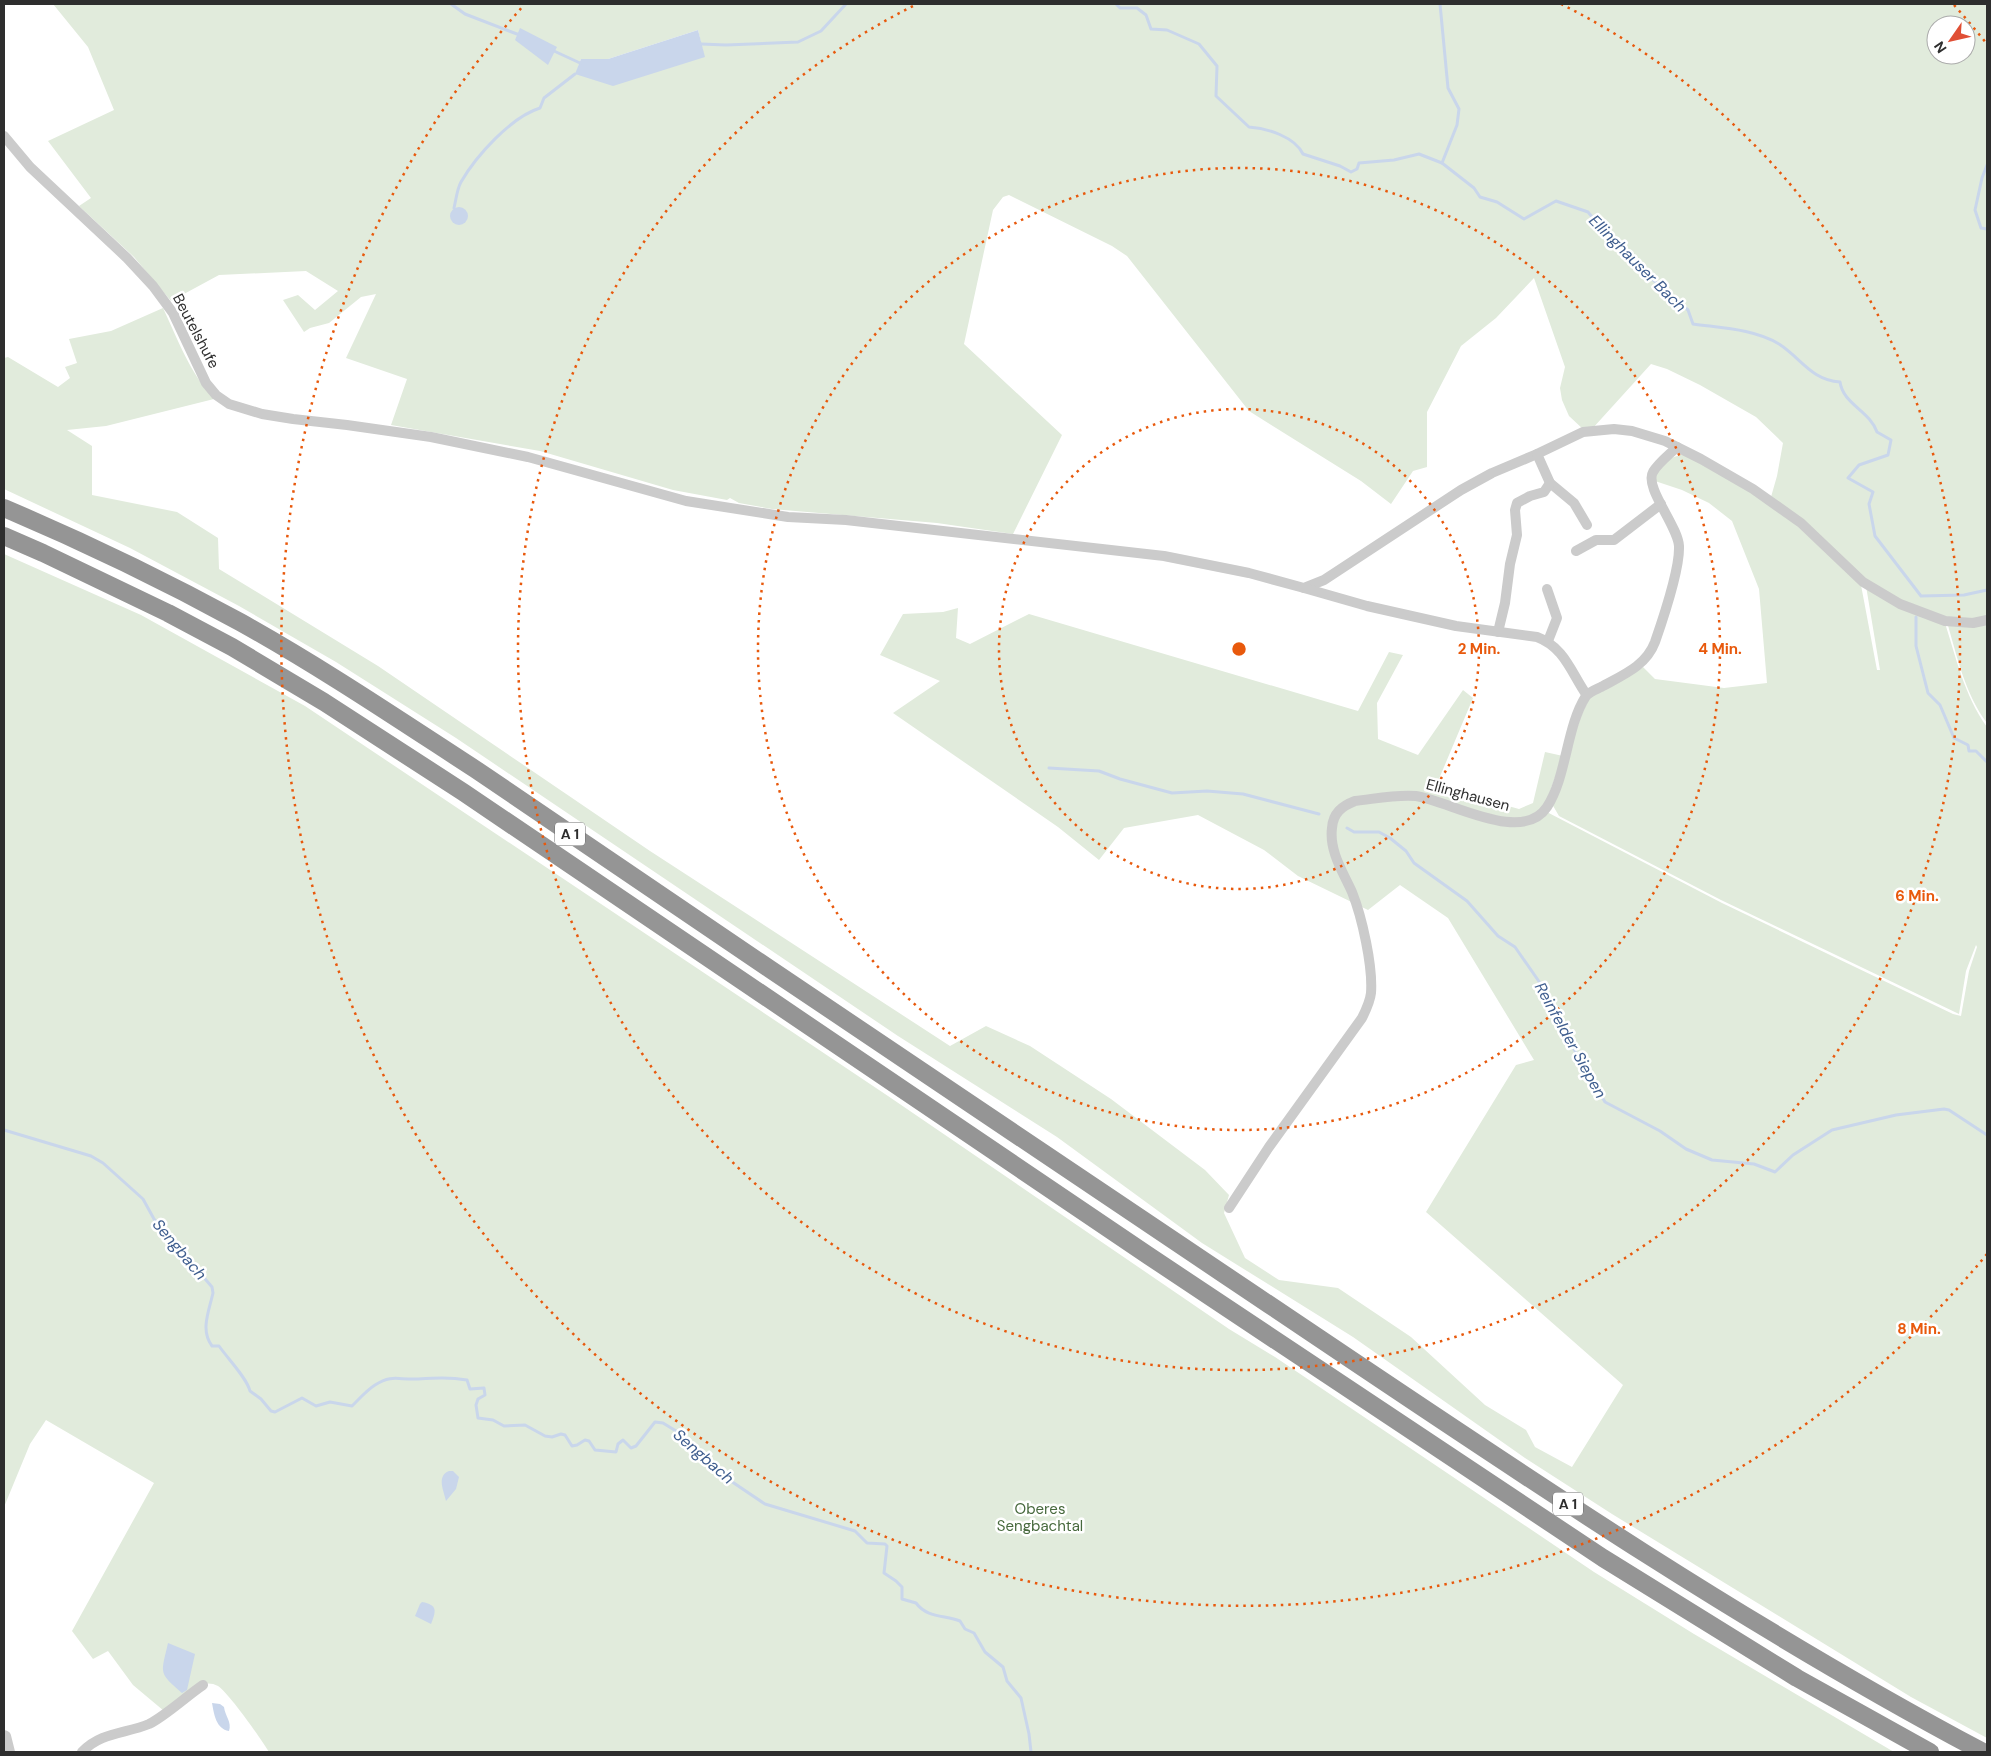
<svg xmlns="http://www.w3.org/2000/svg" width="1991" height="1756" font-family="'DM Sans',sans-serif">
<rect width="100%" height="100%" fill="#fff"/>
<g fill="#e1ebdc" fill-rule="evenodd">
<path d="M53,4H1987V618L1944,620C1956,657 1964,695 1987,727V1738L1911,1697L1612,1514L1525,1458L1353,1337L1202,1243L1057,1137L898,1036L456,738L336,662L239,606L130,548L4,489V358L8,357L58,387L70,378L65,367L77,363L69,339L111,331L163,308C178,340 190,373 214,399L106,426L67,430L92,446V495L177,512L218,538L219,569L378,666L650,851L950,1046L986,1026L1030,1046L1111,1099L1205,1170L1229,1195L1224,1213L1245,1258L1279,1280L1338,1288L1411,1337L1485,1405L1526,1430L1535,1447L1572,1467L1623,1385L1426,1212L1516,1065L1534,1060L1448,918L1400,885L1368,910L1298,876L1264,850L1198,815L1124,828L1099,860L1058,827L893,713L940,681L880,655L903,614L943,612L958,608L956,638L970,644L1029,614L1358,711L1389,652L1403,655L1377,703L1378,739L1418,755L1463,690L1473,698L1436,786L1519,809L1533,803L1545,752L1563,756L1543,810L1722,903L1953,1014L1961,1016L1969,971L1977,947L1976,945L1966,971L1959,1014L1721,900L1559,816L1552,804L1581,716L1590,697L1643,667L1655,679L1724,688L1767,683L1759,589L1732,521L1709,503L1682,490L1655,481V472L1671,458L1683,454L1755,493L1791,520L1861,585L1877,670H1880L1865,580L1771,497L1777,476L1783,443L1756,417L1700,385L1667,369L1651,364L1592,429L1584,430L1569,416L1562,400L1560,388L1565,367L1534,278L1496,318L1461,346L1427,412V467L1413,471L1391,504L1361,481L1249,411L1127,256L1112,246L1009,195L1003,197L993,210L964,344L1062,435L1013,534L937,523L772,509L739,503L730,498L727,500L673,490L540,451L391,425L407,379L346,358L376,294L361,297L329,323L310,328L304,332L283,300L298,295L315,310L338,291L306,271L219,275L171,301L134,257L79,206L91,198L48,141L114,110L88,47ZM1936,25H1966V55H1936ZM698,30L704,56L576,74L581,59H608Z"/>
<path d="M4,554L141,615L305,706L888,1096L1229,1329L1275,1357L1594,1572L1694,1634L1894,1752H269C262,1740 228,1692 218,1686C213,1683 208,1683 202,1684L164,1711L133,1685L108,1651L93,1659L72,1631L154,1483L46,1420L30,1444L4,1507Z"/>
<path d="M1987,621V723C1965,694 1957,656 1947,622Z"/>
</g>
<g fill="#c9d6eb">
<path d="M520,28L557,47L548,65L515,40Z"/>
<path d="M698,30L705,57L613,86L575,74L581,59H608Z"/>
<circle cx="459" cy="216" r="9"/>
<path d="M449,1471H453L459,1477L456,1489L446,1501C444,1491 436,1476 449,1471Z"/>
<path d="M422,1602C438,1605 436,1611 431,1624L415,1616L420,1604Z"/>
<path d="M168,1643L195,1654L187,1690L182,1693C158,1672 161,1674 168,1643Z"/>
<path d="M212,1703L220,1704L224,1707C225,1716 232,1722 229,1731C216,1729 214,1714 212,1703Z"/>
</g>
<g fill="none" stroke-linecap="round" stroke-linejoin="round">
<g stroke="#c9d6eb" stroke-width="3">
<path d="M451,4L465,14L517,34"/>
<path d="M1116,4L1120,8H1137L1146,15L1151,29L1167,30L1199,44L1217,66L1216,96L1249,127C1267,128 1295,137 1303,154L1340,166L1351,172L1357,169L1359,163L1394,160L1419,154L1442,163L1474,188L1480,197L1497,202L1524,219L1556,201L1588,212L1607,235L1644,272L1688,310L1693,324C1721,328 1754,329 1779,344C1801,358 1811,380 1840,382C1843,404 1870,411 1877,432L1891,440L1888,455L1859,465L1848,478L1873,492L1869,504L1875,536L1921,596L1964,595L1987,590"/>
<path d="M1440,4L1448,88L1459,109L1457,125L1442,163"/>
<path d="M701,44L726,45L798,42L821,31L846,4"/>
<path d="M554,51L580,63"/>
<path d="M1987,165L1982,178L1975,210L1981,228L1987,229"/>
<path d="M454,208C456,200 457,189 461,182C476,156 511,117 540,108L544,98L575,74"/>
<path d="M1916,617V646L1928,693L1940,705L1954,738L1968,745L1969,751H1976L1987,762"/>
<path d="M1049,768L1099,771L1120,779L1172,793L1207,791L1243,794L1319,814"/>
<path d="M1347,828L1354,832H1379L1390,838L1406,851L1414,863L1467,901L1498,936L1515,947L1547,993L1554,1015L1605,1102L1660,1131L1686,1149L1712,1160L1754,1164L1775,1172L1793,1155L1832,1130L1896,1115L1944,1109L1949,1110L1987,1135"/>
<path d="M4,1130L91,1156L103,1163L143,1199L154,1219L212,1287L213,1293C209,1311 200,1330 212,1346H219C228,1359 247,1378 250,1391L261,1399L271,1411L275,1412L302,1398L316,1406L330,1402L352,1406C359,1399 367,1390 375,1385C392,1374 399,1380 416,1379C434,1378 449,1377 467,1380L470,1389L484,1388L485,1395L478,1399L476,1405L478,1418L493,1420L504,1426L525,1425L545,1436L552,1437L561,1434L565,1435L572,1446L577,1445L585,1440L589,1441L595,1450L616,1452L618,1444L623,1440L631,1448L636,1446L655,1422L663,1423L676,1431L719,1473L765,1504L855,1531L867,1543L885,1544L887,1546L884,1573L896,1581L902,1587V1599L916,1603C927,1618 945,1615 960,1621L965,1629L974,1633L985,1652L1003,1667L1007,1681L1021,1698L1029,1734L1031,1752"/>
</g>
<g stroke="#cbcbcb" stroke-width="10">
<path d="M4,136L30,167L127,258L153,286L173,313L206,383L216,395L229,404L262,414L293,419L347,425L431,437L528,457L686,501L788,517L846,520L1164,556L1249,573L1304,588L1324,580L1461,490L1492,473L1537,454L1583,432L1614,429L1632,431L1665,441L1701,459L1753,489L1801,523L1863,582L1900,604L1945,621L1973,623L1987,620"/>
<path d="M1537,454L1550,483L1574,503L1587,525"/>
<path d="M1576,551L1596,540H1614L1661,504"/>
<path d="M1304,588L1367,606L1456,626L1537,637C1564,647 1571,672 1586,694"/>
<path d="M1547,589L1557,618L1548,641"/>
<path d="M1498,632L1505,603L1510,564L1517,535L1515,510L1517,503L1530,496L1544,492L1550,483"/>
<path d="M1229,1208L1269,1147L1362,1018C1366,1010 1370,1002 1371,993C1373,966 1362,917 1352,892C1343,872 1329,851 1332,828C1333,813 1342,806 1355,801C1374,799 1397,794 1416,796C1450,801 1522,845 1547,807C1567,776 1566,727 1586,696C1589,692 1597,689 1601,687C1623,675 1646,666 1655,642C1663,619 1680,569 1679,546C1678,526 1644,487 1653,472C1658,463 1670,454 1677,447"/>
<path d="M4,1735L6,1736L10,1752"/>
<path d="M82,1752C101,1732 125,1734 149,1724C164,1717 188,1695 203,1685"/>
</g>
<g stroke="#959595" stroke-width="18">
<path d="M4,508C84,542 163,580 240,622C321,667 398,719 475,769C724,939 975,1107 1225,1275C1473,1441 1719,1612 1983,1752"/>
<path d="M4,536L43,553L168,613L232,647L324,702L463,792L1149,1256L1603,1558L1797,1678L1930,1752"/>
</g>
</g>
<g fill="none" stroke="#e8590c" stroke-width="2.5" stroke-dasharray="2.5 5">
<circle cx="1239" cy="649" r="240"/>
<circle cx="1239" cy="649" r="481"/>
<path d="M1561 4A721 721 0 1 1 917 4"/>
<path d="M1987 1254A962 962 0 1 1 524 5M1954 5A962 962 0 0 1 1987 44"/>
</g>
<g text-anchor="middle" stroke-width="5" stroke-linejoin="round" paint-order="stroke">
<g fill="#fff" stroke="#6d6d6d" stroke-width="1">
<rect x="555" y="822.5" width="30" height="23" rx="4"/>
<rect x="1553" y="1492.5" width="30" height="23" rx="4"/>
</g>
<g font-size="14" font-weight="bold" fill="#2e2e2e">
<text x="570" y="839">A 1</text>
<text x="1568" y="1509">A 1</text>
</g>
<g font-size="15" fill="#2e2e2e" stroke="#fff">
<text transform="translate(196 331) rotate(62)" y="5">Beutelshufe</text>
<text transform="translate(1468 795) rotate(15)" y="5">Ellinghausen</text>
</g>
<g font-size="15" fill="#47693d" stroke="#fff">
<text x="1040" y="1514">Oberes<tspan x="1040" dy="17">Sengbachtal</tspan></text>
</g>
<g font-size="16" font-style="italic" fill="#3e5d8e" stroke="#fff">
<text transform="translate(1638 263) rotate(45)" y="6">Ellinghauser Bach</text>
<text transform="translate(1571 1040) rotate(61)" y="6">Reinfelder Siepen</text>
<text transform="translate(180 1249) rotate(50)" y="6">Sengbach</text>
<text transform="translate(704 1456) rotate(41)" y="6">Sengbach</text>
</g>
</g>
<circle cx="1239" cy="649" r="8" fill="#e8590c" stroke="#fff" stroke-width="2.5"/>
<g font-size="15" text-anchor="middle" font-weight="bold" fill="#e8590c" stroke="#fff" stroke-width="5" stroke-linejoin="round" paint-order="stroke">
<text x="1479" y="654">2 Min.</text>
<text x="1720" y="654">4 Min.</text>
<text x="1917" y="901">6 Min.</text>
<text x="1919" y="1334">8 Min.</text>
</g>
<rect width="1991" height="1756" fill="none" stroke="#2e2e2e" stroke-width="10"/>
<g transform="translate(1951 40) rotate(236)"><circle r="24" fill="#ffffff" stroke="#ababab"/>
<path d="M0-4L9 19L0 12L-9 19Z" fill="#e04f35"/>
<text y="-8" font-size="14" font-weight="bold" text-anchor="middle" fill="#2e2e2e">N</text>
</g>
</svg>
